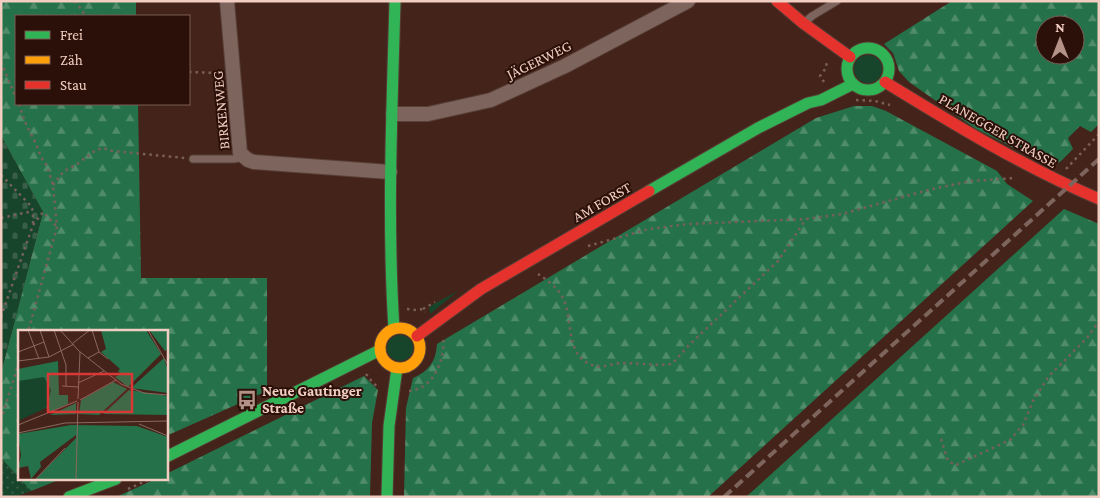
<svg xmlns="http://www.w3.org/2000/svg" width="1100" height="498" font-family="'Crimson Pro',serif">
<defs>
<pattern id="forest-firs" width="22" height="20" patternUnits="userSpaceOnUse" patternTransform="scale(1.25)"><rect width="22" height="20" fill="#25724a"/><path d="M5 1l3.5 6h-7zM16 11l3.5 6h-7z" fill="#508b6a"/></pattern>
<pattern id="cemetery-stones" width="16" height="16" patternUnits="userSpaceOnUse" patternTransform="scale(1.25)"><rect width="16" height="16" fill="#17452b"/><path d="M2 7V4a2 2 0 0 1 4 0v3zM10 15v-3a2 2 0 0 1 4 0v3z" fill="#395f48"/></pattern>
<pattern id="park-dots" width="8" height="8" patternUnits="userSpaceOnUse" patternTransform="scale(1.25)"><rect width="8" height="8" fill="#17452b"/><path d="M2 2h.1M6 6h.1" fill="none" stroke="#395f48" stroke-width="1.8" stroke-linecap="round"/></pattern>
</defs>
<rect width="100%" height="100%" fill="#44241a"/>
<g fill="#17452b">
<circle cx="868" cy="69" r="14"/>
<path d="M458,291L430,314L429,308L432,305Z"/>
<circle cx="400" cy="348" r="13"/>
</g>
<g fill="url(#forest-firs)" fill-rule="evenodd">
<path d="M1,1H136V16H16V104H138L141,278H267V391L166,436V332H19V478L1,458V373L43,212L1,136Z"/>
<path d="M952,1H1099V124L1091,132L1080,126L1068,138L1073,149L1060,162L1048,165L976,129L909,82L899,71L893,53L884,44ZM1045,25H1075V55H1045Z"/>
<path d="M854,106H872L886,111L997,171L1007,184L1033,201L708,497H404L406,408L413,378C429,371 436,361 437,344L816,118Z"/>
<path d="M1064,209L1099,224V497H746Z"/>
<path d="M364,376L378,390L372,423L370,497H116L156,479H166V474Z"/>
<path d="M20,479H61L31,491Z"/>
</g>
<path fill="url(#cemetery-stones)" d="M1,136L43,212L1,373Z"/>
<path fill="url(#park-dots)" d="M1,458L31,491L15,497H1Z"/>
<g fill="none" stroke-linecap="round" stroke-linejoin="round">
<defs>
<g id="lane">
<path d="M804,23L812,16L837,1"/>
<path d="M193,159H234L243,157"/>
</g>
<g id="street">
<path d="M227,1L240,153L248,160L254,162L390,172"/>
<path d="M393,114H428L491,100L565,66L688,1"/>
</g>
<g id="fast">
<circle cx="868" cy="69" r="21"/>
<path d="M649,191L758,128L808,103L821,100L853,84"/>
<path d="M394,329C387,220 392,110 395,1"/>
<path d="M166,457L380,350"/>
<path d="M69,497L116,479"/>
<path d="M387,497L389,426L397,368"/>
</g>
<circle id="slow" cx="400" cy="348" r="20"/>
<g id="jam">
<path d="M777,1L803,23L850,57"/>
<path d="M885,82C955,125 1024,167 1099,199"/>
<path d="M417,336L481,289L649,191"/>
</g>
</defs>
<use href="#lane" stroke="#583f37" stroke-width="9"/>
<use href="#street" stroke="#583f37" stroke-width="16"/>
<use href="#fast" stroke="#583f37" stroke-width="13"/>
<use href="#slow" stroke="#583f37" stroke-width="13"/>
<use href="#jam" stroke="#583f37" stroke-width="13"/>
<g stroke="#78605a" stroke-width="2.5" stroke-dasharray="2.5 4" stroke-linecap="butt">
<path d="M75,1L86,16"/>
<path d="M1,62L16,98"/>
<path d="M189,72L220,73"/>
<path d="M824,82L820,76L826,68L827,60"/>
<path d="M856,100L875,101L890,105"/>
<path d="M19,104L25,122L36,144L41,157L47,166L53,185L57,227L28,332"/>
<path d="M1066,169L1099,134"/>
<path d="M1,175L31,206L33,211V224"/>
<path d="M53,185L64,171L76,165L96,150L103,148L112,151L185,158"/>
<path d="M1,218L33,211"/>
<path d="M588,246L649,229L689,224L806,219L842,214L928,190L971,181L1015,178"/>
<path d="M538,274C547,280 558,288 563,298C574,321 564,359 596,366C603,368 614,363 622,363C639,363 656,366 672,364L689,345L778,261L806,219"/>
<path d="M407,309L417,310L423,309L425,312"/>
<path d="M423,309L435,302"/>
<path d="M1,317L33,225L43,212L57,227"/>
<path d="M366,374L373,383L379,388"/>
<path d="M409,391C434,389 446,358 443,336"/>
<path d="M1,420L19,362"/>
<path d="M941,439L948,461L956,465L1010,440L1023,425L1033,401L1049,376L1087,338L1099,321"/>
<path d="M128,489L150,479"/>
</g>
<use href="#lane" stroke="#7d655e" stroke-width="7"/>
<use href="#street" stroke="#7d655e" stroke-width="14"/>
<use href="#fast" stroke="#30b455" stroke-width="11"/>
<use href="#slow" stroke="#ff9f0a" stroke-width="11"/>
<use href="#jam" stroke="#e5322d" stroke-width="11"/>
<path stroke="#7d655e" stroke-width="4" stroke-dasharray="10 5" stroke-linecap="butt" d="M724,497L1099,159"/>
</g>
<defs>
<symbol id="bus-bare" viewBox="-9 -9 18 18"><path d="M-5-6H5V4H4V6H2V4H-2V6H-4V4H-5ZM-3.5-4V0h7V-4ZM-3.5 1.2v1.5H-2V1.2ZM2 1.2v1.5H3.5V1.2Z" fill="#b59287" stroke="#2a1009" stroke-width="2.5" paint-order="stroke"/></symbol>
</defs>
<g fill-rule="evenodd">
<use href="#bus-bare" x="233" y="386" width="28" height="28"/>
</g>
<g text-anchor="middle" stroke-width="4" stroke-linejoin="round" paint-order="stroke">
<g font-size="15" fill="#f2cdc1" stroke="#2a1009">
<text transform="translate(539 60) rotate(-26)" y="5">JÄGERWEG</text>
<text transform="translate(221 110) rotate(-95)" y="5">BIRKENWEG</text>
<text transform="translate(998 131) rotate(30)" y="5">PLANEGGER STRASSE</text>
<text transform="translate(602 202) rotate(-30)" y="5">AM FORST</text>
</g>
<g font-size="15" font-weight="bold" fill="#f2cdc1" stroke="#2a1009" text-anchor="start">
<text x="262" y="396">Neue Gautinger<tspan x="262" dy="17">Straße</tspan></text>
</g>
</g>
<g transform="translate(18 330)">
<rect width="150" height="150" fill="#44241a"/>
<path d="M83,0H128L143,24L110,57L97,47L103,44L100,41L102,39L83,22L88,19ZM131,0H150V19L147,21ZM146,28L150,41V63L113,58ZM40,31L41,65H50V74L32,82L28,78L33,60L0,51V39ZM95,52L109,59L81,85L61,84L63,70ZM111,60L150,66V85L85,84ZM58,73V84L32,85L41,81ZM53,95L119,96L150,107V150H17L58,108V105L22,132L23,137L13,149L10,136L0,138L3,126L0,104Z" fill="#25724a"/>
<path d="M26,47L33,60L28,78L0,91V51Z" fill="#17452b"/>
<path fill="none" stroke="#8a685d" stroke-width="1" d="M10,0L21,29M22,0L31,27M36,0L48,35V56M42,0L61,21L103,54L126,63L150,65M74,0L81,22M130,0L150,35M55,13L72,0M0,22L26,12M70,28L81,22L90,29M0,31L31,27L56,14M60,53L86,41M44,56L60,57M60,69L62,22M62,70L98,50M121,94L150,106M0,95L59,71M0,103L47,93L150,91M17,150L47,118M58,150L60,72"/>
<path fill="#d93837" fill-opacity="0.15" stroke="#d93837" stroke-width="2.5" d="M30,44H114V82H30Z"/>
<rect width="150" height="150" fill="none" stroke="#f2cdc1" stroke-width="2.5"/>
</g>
<rect width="1100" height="498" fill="none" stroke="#f2cdc1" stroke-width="5"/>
<rect x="15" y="15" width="175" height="90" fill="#2a1009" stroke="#7a5c53"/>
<rect x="25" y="31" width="25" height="8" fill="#30b455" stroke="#7a5c53"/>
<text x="60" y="40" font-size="15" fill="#f2cdc1">Frei</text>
<rect x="25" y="56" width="25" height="8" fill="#ff9f0a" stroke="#7a5c53"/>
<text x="60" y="65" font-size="15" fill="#f2cdc1">Zäh</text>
<rect x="25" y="81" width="25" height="8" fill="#e5322d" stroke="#7a5c53"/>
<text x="60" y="90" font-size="15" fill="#f2cdc1">Stau</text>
<g transform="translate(1060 40)"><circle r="24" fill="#2a1009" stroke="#7a5c53"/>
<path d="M0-4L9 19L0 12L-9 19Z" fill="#b59287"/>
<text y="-8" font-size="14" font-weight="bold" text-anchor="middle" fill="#f2cdc1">N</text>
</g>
</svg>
